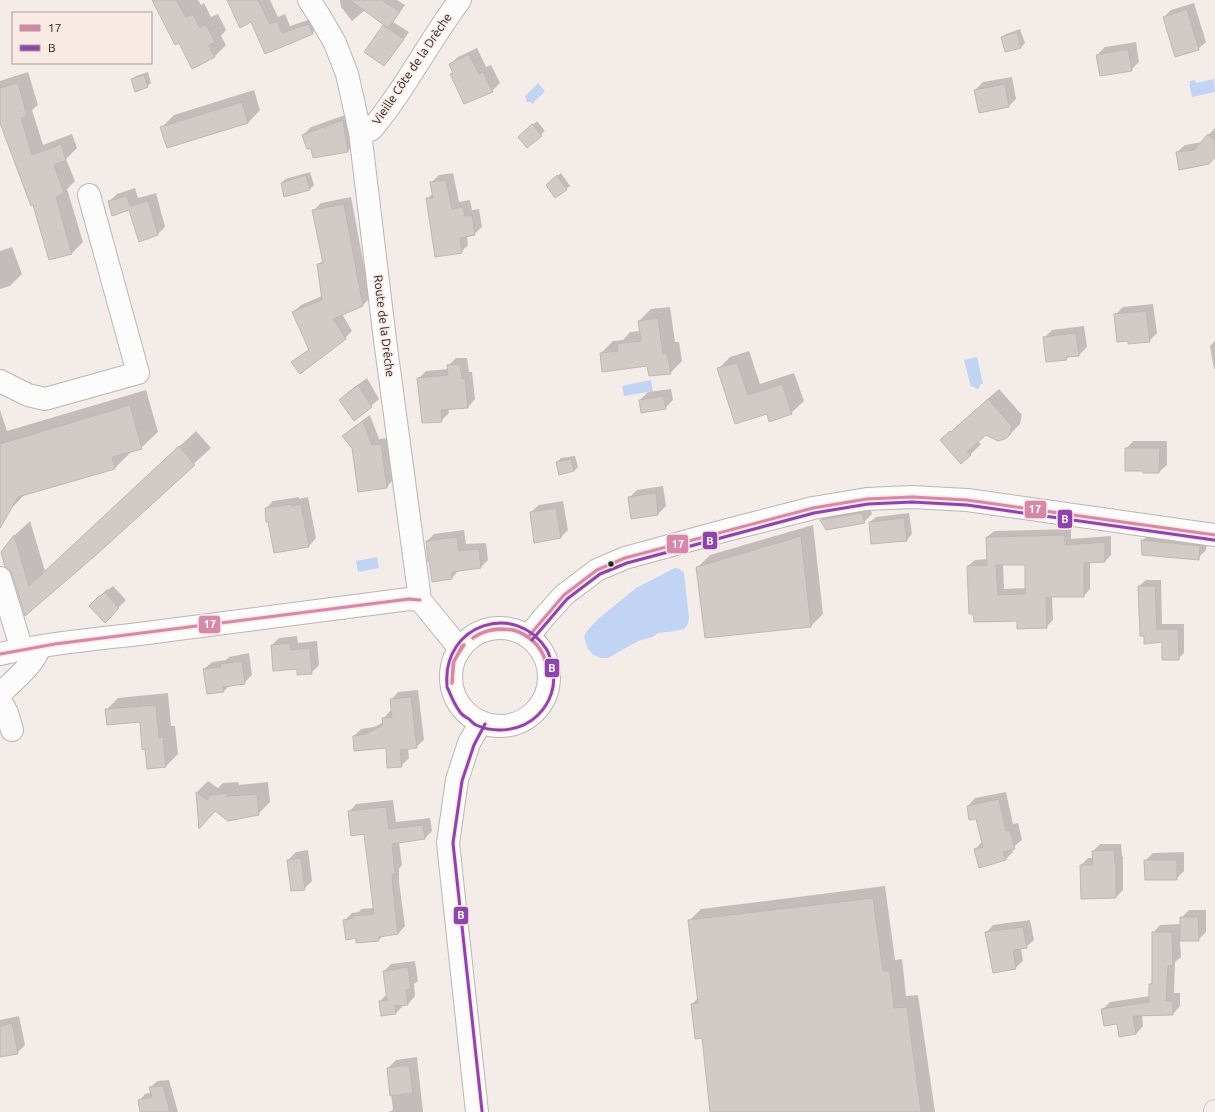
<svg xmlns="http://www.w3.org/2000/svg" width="1215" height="1112" font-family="Ubuntu,sans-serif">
<rect width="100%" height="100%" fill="#f4ece9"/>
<g fill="#c1d4f4">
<path d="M1214,79L1215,92L1192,97L1189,84H1190V81L1195,80L1196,83Z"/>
<path d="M538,83L545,91L532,104L531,102H527L525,96Z"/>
<path d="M977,357L983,384H981L978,389H976L973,386L971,387L964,360Z"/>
<path d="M651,380L653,391L624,396L622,386Z"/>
<path d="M377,557L379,568L358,572L356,561Z"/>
<path d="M675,568L680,569L684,573L689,618L688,624L684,629L676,631L658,633L652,637L638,641L608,658H601L594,655L588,649L584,637L586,632L597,620L636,588Z"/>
</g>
<g fill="#0003" fill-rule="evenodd">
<path d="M153,0H198L201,5L204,3L211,17L218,14L226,30L221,36L226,45L214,57L180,42Z"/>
<path d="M228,0H270L278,17L285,14L290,26L317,17L320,25L312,33L265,53L251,21Z"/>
<path d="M340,0H397L405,5L393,22L409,32L390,59L384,65L365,52L385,24L365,10L352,21L341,7Z"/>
<path d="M1194,3L1206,42L1198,49L1164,17L1171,10Z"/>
<path d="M1020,29L1025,43L1021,47L1006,51L1002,37L1006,34Z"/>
<path d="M1136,42L1139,62L1131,70L1097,55L1105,47Z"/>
<path d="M477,48L486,67L491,65L500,83L492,91L451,74L454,72L450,64L458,57Z"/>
<path d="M28,72L38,105L32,110L43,145L72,134L77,148L66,159L75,181L67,189L83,242L72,253L50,259L34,204L0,120V81Z"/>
<path d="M148,72L151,83L147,86L132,80L136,76Z"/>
<path d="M1012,77L1016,99L1009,106L975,90L983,82Z"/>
<path d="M254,90L260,110L248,123L168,147L162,127L174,115Z"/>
<path d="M351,113L356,143L348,151L313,157L312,148L303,135L311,127Z"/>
<path d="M537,121L545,131L527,147L523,133Z"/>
<path d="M1215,128V157L1209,164L1177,152L1185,145L1202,142Z"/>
<path d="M310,172L314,185L310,189L285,196L282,183L285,179Z"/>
<path d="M453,173L459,202L470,200L472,210L479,209L482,227L474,234L467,236L468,245L461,252L427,199L433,193L431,183L439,175Z"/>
<path d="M561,173L570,186L566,189L551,181Z"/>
<path d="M135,188L138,198L156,193L165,227L157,235L130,209L109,202L117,194Z"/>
<path d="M351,197L370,298L363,305L342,314L352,331L345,338L293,362L310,348L293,312L301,305L322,296L318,265L323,260L313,211L321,203Z"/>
<path d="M12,247L22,274L10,286L0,289V251Z"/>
<path d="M1153,304L1157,333L1149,341L1115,315L1123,307Z"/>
<path d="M670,307L675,342H679L682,361L670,373L648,365L601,353L613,341L623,340L630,332L640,331L639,321L651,309Z"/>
<path d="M1084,326L1087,347L1079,355L1070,356L1066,359L1044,338L1052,330Z"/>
<path d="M1215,341V369H1214L1210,346Z"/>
<path d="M749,351L760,384L794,373L804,401L791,413H768L718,369L730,357Z"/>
<path d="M456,358H467L469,372H472L475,399L468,407L448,408L449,413L441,421L418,379L426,371L449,369L448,366Z"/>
<path d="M367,378L379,399L371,406L340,400L348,392Z"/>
<path d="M671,389L673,400L665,408L640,400L648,392Z"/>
<path d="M999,389L1022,415L1020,424L1009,435L986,433L978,441L981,444L970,455L941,440Z"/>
<path d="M146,390L158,432L141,448L131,452L115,468L25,494L8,512L0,510V410L7,431Z"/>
<path d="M370,415L379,439L388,438L393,480L387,487L344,436L351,429Z"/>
<path d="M196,431L211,448L95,554L25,614L13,574L2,552L14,536L30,521L45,571Z"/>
<path d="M1133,441H1167V465L1159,472L1144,470L1126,449Z"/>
<path d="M575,456L578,467L574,471L560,473L557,462L561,458Z"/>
<path d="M663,486L666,506L658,514L629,498L637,490Z"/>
<path d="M299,497V499L308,497L316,538L309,546L266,508L273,501Z"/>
<path d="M563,501L568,530L561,537L531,512L539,505Z"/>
<path d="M869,506L872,514L864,522L827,528L821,520L829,512Z"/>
<path d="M909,513L912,534L907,540L870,522L876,517Z"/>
<path d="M813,525L823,614L811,626L698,567L710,555Z"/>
<path d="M1071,529V539L1111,536V555L1105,561H1090V589L1084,596H1052L1053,620L1046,627L1018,620L968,566L975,560L988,559L987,537L994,531ZM1003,564H1026V588L1004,589Z"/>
<path d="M464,530L466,544L486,543L488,560L480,568L459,570L452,578L433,581L427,541L434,534Z"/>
<path d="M1150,533L1207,538L1206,550L1198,558L1142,541Z"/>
<path d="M1146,580H1161L1162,624H1184V653L1178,659L1163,641L1145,635L1139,586Z"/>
<path d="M113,586L126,600L105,621L90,606L107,589L108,590Z"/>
<path d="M297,636L298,643L317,641L319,665L311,673L298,668L272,645L279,638Z"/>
<path d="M249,653L252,675L244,683L230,685L224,691L208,693L204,669L212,662L226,660L229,657Z"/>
<path d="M418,690L424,740L416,747L408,748L409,758L401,766L387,747L354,736L361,729L374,727L384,722L383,719L390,711H392L391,700L398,692Z"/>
<path d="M168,693L171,726H175L178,754L166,766L141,720L106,710L118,698Z"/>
<path d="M208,781L218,788L223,783L238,782L239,785L268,782L270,802L258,814L216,810L200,827L197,792Z"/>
<path d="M1006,792L1013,824L1018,823L1022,840L1012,848L1013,852L1005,860L975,849L982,842L976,818L968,806L975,798Z"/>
<path d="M393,800L396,822L430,818L432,831L425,838L399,842L402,865L399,869V882L405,926L398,934L383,935L379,940L357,937L345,920L352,913L359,912L361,909L374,908L365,833L349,812L356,804Z"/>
<path d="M1100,844H1121L1122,856L1123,857V890L1116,897L1081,865L1088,858H1093V851Z"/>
<path d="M308,850L312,881L304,889L288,860L296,852Z"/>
<path d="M1184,852V871L1176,879L1145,861L1153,853Z"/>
<path d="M885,886L895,960L902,959L906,996L918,995L935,1112H724L703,1037L692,1004L698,998L689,921L701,909Z"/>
<path d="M1189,910H1206V932L1198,940H1180L1181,957L1175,962L1174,993H1180V1006L1173,1014L1142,1015L1143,1026L1136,1034L1118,1022L1102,1010L1110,1002L1150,996V984L1153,981V933L1160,925L1181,924V918Z"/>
<path d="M1030,920L1034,940L1026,947L1021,948L1023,961L1015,968L986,933L993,925Z"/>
<path d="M415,961L418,981L414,984L415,996L408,1004H403V1006L396,1013L382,1015L380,1001L387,994L384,971L391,964Z"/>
<path d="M19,1016L25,1045L17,1053L0,1056V1020Z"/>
<path d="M417,1057L423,1112H388L393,1110L388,1068L396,1060Z"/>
<path d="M169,1080L178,1112H141L139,1101L145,1094L152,1092L150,1088L157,1081Z"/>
</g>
<g fill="#d1cac7" stroke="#beb7b5" fill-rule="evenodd">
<path d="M152,0H176L186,17L193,14L200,28L206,24L215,42L209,46L215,57L192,69L179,43L175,45Z"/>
<path d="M227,0H258L270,24L277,21L282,33L309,24L313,34L265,54L251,22L240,28Z"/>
<path d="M350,0H382L400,12L388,28Z"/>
<path d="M1187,9L1199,50L1175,57L1163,17Z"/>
<path d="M383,25L404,39L384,66L364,52Z"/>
<path d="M1017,32L1021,48L1005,52L1001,37Z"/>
<path d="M1128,49L1132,71L1100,76L1096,55Z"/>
<path d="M469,54L479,74L483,72L493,92L464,104L450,74L453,73L449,64Z"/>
<path d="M144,75L148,87L135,92L131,79Z"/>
<path d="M18,83L27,116L21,118L32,155L61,144L66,160L54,165L64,193L56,197L72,254L49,260L33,205L31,206L0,123V88Z"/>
<path d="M1005,84L1009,107L979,113L974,90Z"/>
<path d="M242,102L248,123L167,148L160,127Z"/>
<path d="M343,120L348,152L313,158L311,149H307L302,135Z"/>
<path d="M532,124L542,136L527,148L518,137Z"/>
<path d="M1208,134L1215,141V157L1209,164L1179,170L1176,152L1194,150Z"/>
<path d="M306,175L310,190L284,197L281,183Z"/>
<path d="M557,175L567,190L555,198L546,185Z"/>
<path d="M446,180L452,209L463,207L465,216H472L475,235L460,238L462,253L435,257L426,198H433L430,182Z"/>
<path d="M127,196L130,206L148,201L158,235L139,242L129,210L112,216L108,201Z"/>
<path d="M344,204L363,306L333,319L346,339L300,374L291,362L309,350L292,312L322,300L317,264L323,263L312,210Z"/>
<path d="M1146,311L1150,342L1128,344V341L1117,342L1114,314Z"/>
<path d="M658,318L663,354L667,353L671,374L649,376L647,366L602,372L600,353L618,351L617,344L641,341L638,321Z"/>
<path d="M1076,333L1079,356L1066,357L1067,360L1046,362L1043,337Z"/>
<path d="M737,363L748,395L782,384L792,414L769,422L767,414L735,424L717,368Z"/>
<path d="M460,364L462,379L465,378L468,408L441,410L442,422L422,423L417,378L448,375L447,365Z"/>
<path d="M358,385L372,407L354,421L339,400Z"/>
<path d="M663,396L666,409L641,413L639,400Z"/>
<path d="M988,399L1012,426L1010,435L1005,439L998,441L986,435L967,452L971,455L961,464L940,440L950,431L951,432Z"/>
<path d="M130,405L142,449L112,457L115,469L18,497L0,528V444Z"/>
<path d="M363,421L372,445L381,444L387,488L358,492L352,448L342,436Z"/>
<path d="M179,446L195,465L96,555L25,616L12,574L9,569L5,567L1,552L14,535L29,586Z"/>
<path d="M1125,448H1160L1159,473H1143V471H1125Z"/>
<path d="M571,459L574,471L559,475L556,462Z"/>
<path d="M656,493L658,515L631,519L628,497Z"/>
<path d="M291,504L292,506L301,504L309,547L274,553L268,522H266L265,508Z"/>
<path d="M556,508L561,538L534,543L530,512Z"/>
<path d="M862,513L865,523L826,530L820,520Z"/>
<path d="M904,518L907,541L871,544L869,522Z"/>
<path d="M1065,535V545L1105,542V562L1084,563V597H1046L1047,628L1017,629V621L974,622L973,614H969L967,566L987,565L986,537ZM996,565H1025V594L998,595Z"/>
<path d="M801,536L811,627L705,638L696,567Z"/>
<path d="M457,537L459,551L479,549L481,568L452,572V579L432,582L429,561L428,562L426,541Z"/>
<path d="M1141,540L1200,546L1199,560L1142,555Z"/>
<path d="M1138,586H1155L1157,629H1178L1179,660H1162V642L1144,644V636H1140Z"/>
<path d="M105,592L119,608L105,623L89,606L100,595L101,596Z"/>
<path d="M290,643L291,650L310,648L312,674L297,675V669L273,671L271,645Z"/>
<path d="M242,661L245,684L223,687L224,692L207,694L203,669L221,667L220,664Z"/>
<path d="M411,697L417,748L400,750L402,767L387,768L386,748L354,751L353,736L366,734L383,725L382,718L392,717L390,699Z"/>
<path d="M156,705L159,738L163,737L166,767L147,769L145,749L142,750L140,722L107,725L105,709Z"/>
<path d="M196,792L207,800L210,795L227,793V796L257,794L259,815L228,821L215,811L199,829Z"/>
<path d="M999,799L1006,831L1010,830L1015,849L1003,852L1006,860L979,868L974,849L983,847L976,819L969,820L967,806Z"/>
<path d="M386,807L389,829L423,825L425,839L392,844L395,874H392L393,890L398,934L379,937V941L356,943V938L346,940L343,920L353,918V916L374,914L364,834L351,836L348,811Z"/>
<path d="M1114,850L1115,863L1116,864V898L1081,899L1080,865H1093L1092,851Z"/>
<path d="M301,858L305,890L291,891L287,860Z"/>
<path d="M1144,860H1177V880H1145Z"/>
<path d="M873,898L883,971H890L894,1008L907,1007L921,1112H710L702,1038L695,1039L691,1004L698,1003L688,920Z"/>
<path d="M1180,917H1198L1199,941H1180Z"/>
<path d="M1023,927L1027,948L1013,950L1016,969L993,973L985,932Z"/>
<path d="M1152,932H1172L1173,965L1168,966L1166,1001H1173V1015L1133,1016L1136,1034L1119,1037L1117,1024L1104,1026L1101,1009L1149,1002V984H1152Z"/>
<path d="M408,967L411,989L406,990L408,1005L395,1006L396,1014L381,1016L379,1001L387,1000L383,971Z"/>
<path d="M12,1023L18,1054L0,1057V1026Z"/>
<path d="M409,1065L413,1093L390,1096L387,1068Z"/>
<path d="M163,1086L170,1112H140L138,1100L152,1097L149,1087Z"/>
</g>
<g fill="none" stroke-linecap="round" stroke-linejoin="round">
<defs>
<g id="minor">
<path d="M309,0L320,17L335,43L347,74L360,132L385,340L420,600L460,649"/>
<path d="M360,132L371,130C405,90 428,42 460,0"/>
<path d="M0,381L28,395L45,399L138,373L89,195"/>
<path d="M0,578L19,640L17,650"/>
<circle cx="500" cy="677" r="49"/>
<path d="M528,637L545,616L564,595L597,570L625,558L727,530L813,508L867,499L912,497L967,500L1215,535"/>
<path d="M0,654C48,643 98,639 147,633C235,621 322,610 409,599L420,600"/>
<path d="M0,694C15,679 32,667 40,647"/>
<path d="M0,700L7,713L12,730"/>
<path d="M477,1112L448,843L457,780L469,743L481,722"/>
</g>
<path id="major" d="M1215,1112V1111"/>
</defs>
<use href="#minor" stroke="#bbb5b3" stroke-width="24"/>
<use href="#major" stroke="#ccc8c7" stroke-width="24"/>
<use href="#minor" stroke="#fdfcfc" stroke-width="22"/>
<use href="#major" stroke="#f6eeec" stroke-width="22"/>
<defs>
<g id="bus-1">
<path d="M513,630C527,633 542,646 545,660"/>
<path d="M513,630C528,635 540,645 545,660"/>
<path d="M528,637L564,595L597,570L625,558L813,508L867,499L912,497L967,500L1215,535"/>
<path d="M473,638C485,629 499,627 513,630"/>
<path d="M473,638C485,629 498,629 513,630"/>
<path d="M0,654L55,644L409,599L420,600"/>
<path d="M452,683L453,663L462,646L464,645"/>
<path d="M452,683L454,661L464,645"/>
</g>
<g id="bus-2">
<path d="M532,640L567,599L600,574L627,563L814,513L868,504L912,502L967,505L1214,540"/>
<path d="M447,685C442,624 516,600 547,650C550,655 551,662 552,668C557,685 550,703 538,715C522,731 496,734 476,725C473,724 471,721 469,719C465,717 460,713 458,709C453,702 451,695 447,687"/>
<path d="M482,1111L453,843L462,781L474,745L485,724"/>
</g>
</defs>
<use href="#bus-1" stroke="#f9eae4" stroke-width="6"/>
<use href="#bus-2" stroke="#f9eae4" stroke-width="6"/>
<use href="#bus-1" stroke="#d687aa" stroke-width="3"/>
<use href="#bus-2" stroke="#8e44ad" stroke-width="3"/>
</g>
<circle fill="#2a2422" stroke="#f9eae4" stroke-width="1.5" cx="611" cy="564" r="3.5"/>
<g text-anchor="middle" stroke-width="3" stroke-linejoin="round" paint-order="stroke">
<g font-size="12" fill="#2a2422" stroke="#f9eae4">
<text transform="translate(412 69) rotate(-56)" y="4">Vieille Côte de la Drèche</text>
<text transform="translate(384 326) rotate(83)" y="4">Route de la Drêche</text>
</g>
</g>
<g stroke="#f9eae4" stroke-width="1.5">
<rect x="1024" y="500" width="23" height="19" rx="4" fill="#d687aa"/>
<rect x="1057" y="509" width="16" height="20" rx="4" fill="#8e44ad"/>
<rect x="702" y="531" width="16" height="19" rx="4" fill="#8e44ad"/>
<rect x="666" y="534" width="23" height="20" rx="4" fill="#d687aa"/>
<rect x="198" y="615" width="23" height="19" rx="4" fill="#d687aa"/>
<rect x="544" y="658" width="16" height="20" rx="4" fill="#8e44ad"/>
<rect x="453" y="906" width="16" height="19" rx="4" fill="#8e44ad"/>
</g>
<g font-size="11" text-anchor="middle" font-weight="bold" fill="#fff">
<text x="1035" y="513">17</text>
<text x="1065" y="523">B</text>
<text x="710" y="545">B</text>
<text x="678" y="548">17</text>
<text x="210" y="628">17</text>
<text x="552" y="672">B</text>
<text x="461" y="919">B</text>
</g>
<rect x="12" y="12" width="140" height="52" fill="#f9eae4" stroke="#a69b96"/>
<rect x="20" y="25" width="20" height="6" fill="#d687aa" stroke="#a69b96"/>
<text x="48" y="32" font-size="12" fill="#2a2422">17</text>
<rect x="20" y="45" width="20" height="6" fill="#8e44ad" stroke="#a69b96"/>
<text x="48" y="52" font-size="12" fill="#2a2422">B</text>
</svg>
